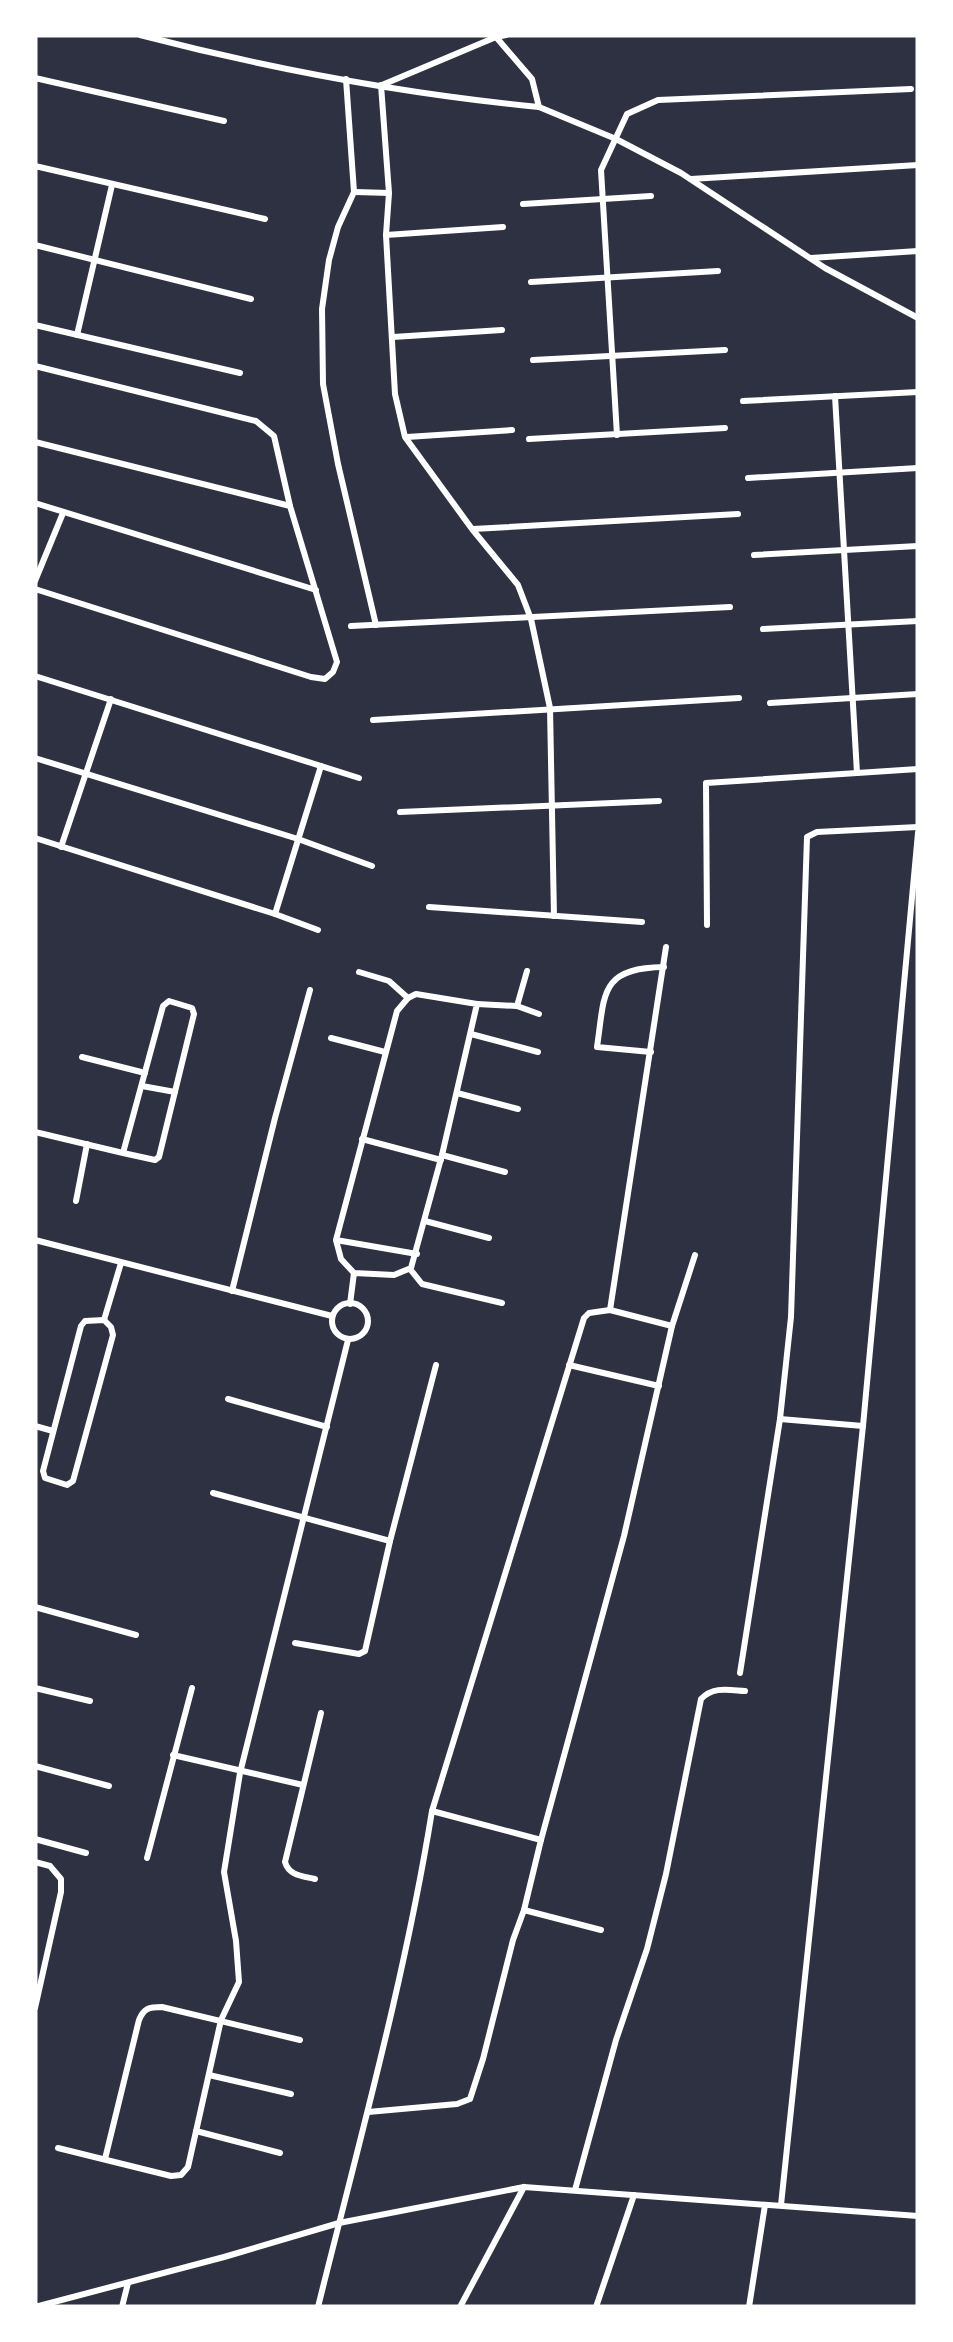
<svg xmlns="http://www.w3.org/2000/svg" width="953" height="2342" font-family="'PT Sans Narrow',sans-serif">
<rect width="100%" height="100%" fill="#2d3142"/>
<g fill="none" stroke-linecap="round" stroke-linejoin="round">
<g stroke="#fff" stroke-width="6">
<path d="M140,35C271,69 405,94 539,107L532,79L496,37"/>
<path d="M35,78L224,121"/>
<path d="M346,79L354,192L338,227L329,260L322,309L323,384L338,464L376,625"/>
<path d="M381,85L389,193L386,235L395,394L405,437L472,529L518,585L531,619L550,708L554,916"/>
<path d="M382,85L496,37L506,35"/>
<path d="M539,107L616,139L681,173L825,268L918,318"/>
<path d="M35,166L265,219"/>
<path d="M691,179L918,165"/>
<path d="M355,192L389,193"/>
<path d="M523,204L651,196"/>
<path d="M386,235L503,227"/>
<path d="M35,245L251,299"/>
<path d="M811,258L918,251"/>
<path d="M531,282L718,271"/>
<path d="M35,325L240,373"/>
<path d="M77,335L112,185"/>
<path d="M393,337L502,330"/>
<path d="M533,360L725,350"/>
<path d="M35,366L256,421L274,436L290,506"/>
<path d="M835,396L857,773"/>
<path d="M743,401L918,392"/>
<path d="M617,435L601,170L627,114L658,100L911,89"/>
<path d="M407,437L512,430"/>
<path d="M529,439L725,428"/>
<path d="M35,442L290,506L337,662L333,672L325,679L311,677L35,589"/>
<path d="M748,478L918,468"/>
<path d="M35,503L316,590"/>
<path d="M473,529L738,514"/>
<path d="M754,555L918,546"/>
<path d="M35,581L63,513"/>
<path d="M351,626L730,607"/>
<path d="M763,629L918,621"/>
<path d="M35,676L359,778"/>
<path d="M770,703L918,694"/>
<path d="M373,720L739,698"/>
<path d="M35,758L298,839L372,866"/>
<path d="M400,812L659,801"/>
<path d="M35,838L275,914L318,930"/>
<path d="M61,847L111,699"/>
<path d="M429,907L642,922"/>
<path d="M275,914L321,766"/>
<path d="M707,925L706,783L918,769"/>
<path d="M359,972L389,981L408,998"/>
<path d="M477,1004L517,1006L539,1014"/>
<path d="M517,1006L527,971"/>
<path d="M471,1034L538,1052"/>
<path d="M331,1038L385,1052"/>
<path d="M651,1052L597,1047C605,994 599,968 664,967"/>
<path d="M82,1057L145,1073"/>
<path d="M142,1086L175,1092"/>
<path d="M457,1093L518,1109"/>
<path d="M35,1132L123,1153L163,1006L169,1001L192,1008L194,1014L159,1157L155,1160L123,1153"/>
<path d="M362,1139L441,1160"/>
<path d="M442,1155L505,1172"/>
<path d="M76,1201L87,1144"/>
<path d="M425,1221L489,1238"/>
<path d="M35,1240L332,1316"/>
<path d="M336,1240L417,1254"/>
<path d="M410,1269L422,1284L502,1303"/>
<path d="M232,1291L275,1118L310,990"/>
<circle cx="350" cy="1321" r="18"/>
<path d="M350,1304L354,1273L341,1259L336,1240L397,1011L408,998L416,994L477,1004L442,1155L411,1268L394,1275L354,1273"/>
<path d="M610,1310L666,947"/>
<path d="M104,1320L111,1327L113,1335L73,1481L67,1485L45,1478L43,1471L81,1326L85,1321Z"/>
<path d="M104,1320L121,1263"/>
<path d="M569,1365L659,1386"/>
<path d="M228,1399L327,1427"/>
<path d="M780,1419L863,1426"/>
<path d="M35,1426L53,1431"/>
<path d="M213,1493L390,1541"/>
<path d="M35,1607L136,1635"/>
<path d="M295,1643L359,1654L365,1651L390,1541L436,1365"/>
<path d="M740,1673L780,1419L791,1317L807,837L817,832L918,827"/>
<path d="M35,1688L90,1701"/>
<path d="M173,1755L303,1785"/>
<path d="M35,1766L109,1786"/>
<path d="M432,1811L541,1840"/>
<path d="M35,1839L86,1853"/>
<path d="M147,1858L192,1688"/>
<path d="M35,1862L50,1866L61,1879V1892L35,2008"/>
<path d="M315,1879C303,1876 289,1876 285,1862L321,1713"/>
<path d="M524,1910L601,1930"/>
<path d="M209,2075L291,2094"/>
<path d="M368,2112L457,2104L470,2099L483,2059L513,1940L524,1910L541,1840L624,1536L672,1326L695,1255"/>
<path d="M196,2131L280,2153"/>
<path d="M58,2148L171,2176L181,2175L188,2167L221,2020L239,1982L236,1941L224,1872L240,1773L348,1340"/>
<path d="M105,2159L139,2020C144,2008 149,2007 162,2007L300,2040"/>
<path d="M575,2190L616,2040L647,1949L666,1874L701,1699C713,1686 729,1690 745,1691"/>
<path d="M781,2205L863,1426L918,833"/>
<path d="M35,2307L224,2257L339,2223L524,2187L918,2216"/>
<path d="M122,2307L128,2283"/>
<path d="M318,2307C359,2142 405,1978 432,1811L584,1318L589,1313L610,1310L672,1326"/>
<path d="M460,2307L524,2187"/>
<path d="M596,2307L634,2195"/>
<path d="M749,2307L765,2205"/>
</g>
</g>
<rect width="953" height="2342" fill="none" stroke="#ffffff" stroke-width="75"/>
</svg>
